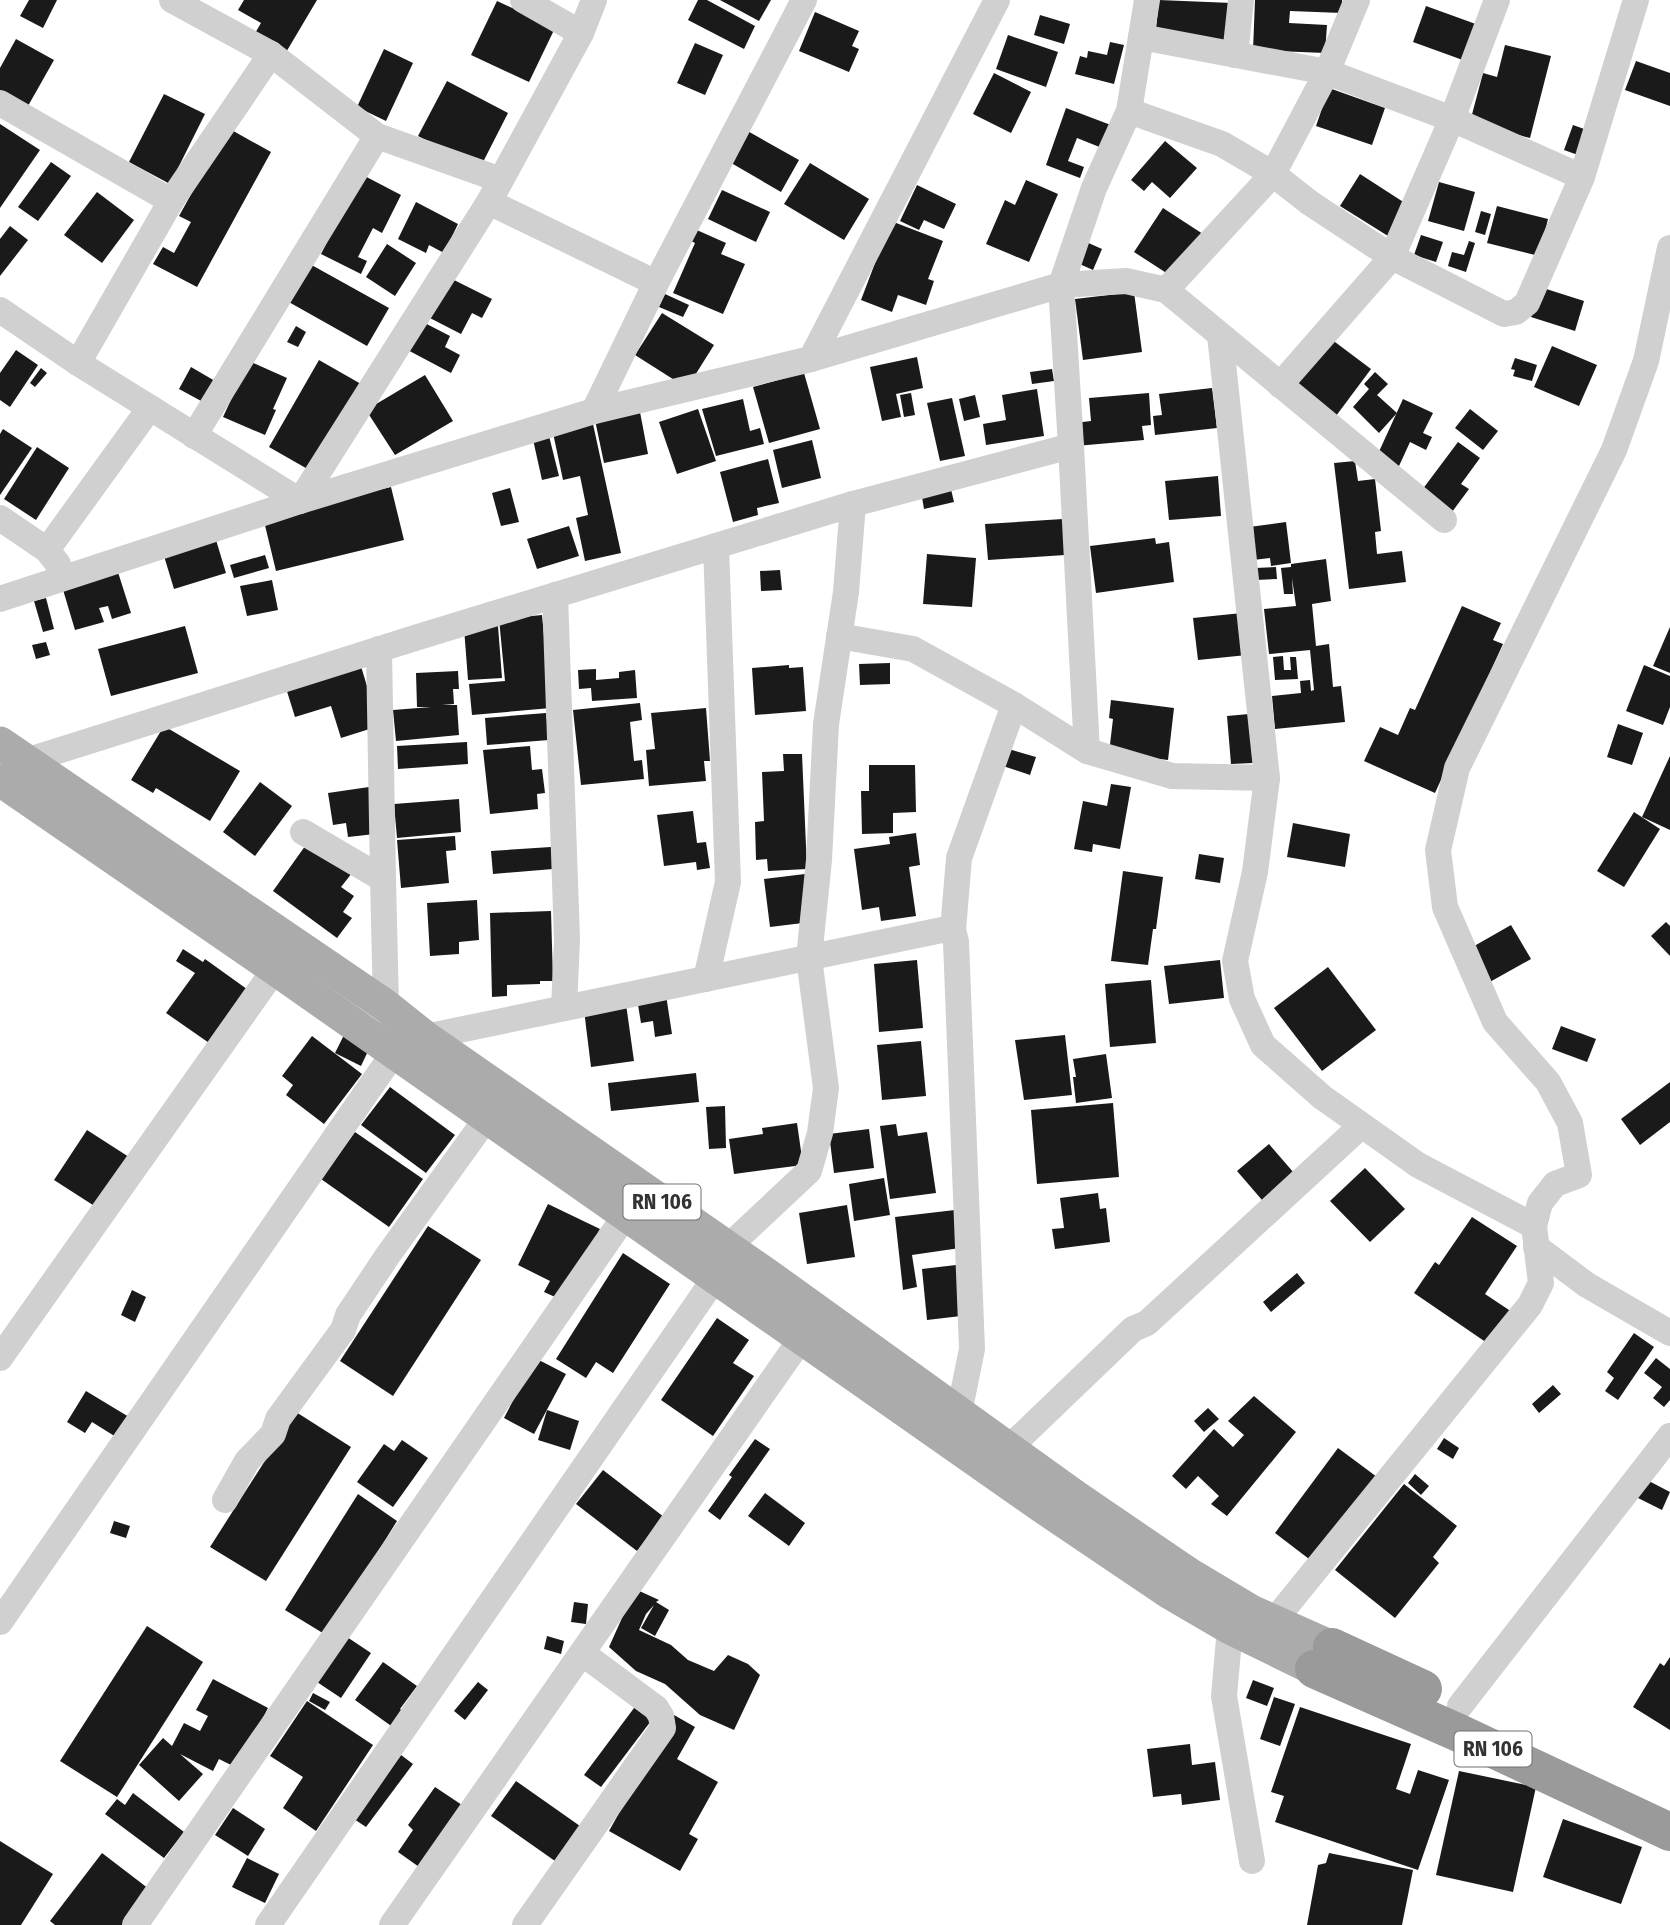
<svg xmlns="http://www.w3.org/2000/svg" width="1670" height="1925" font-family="'Fira Sans Condensed',sans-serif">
<rect width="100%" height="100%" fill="#fff"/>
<g fill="#1a1a1a">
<path d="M29,0H57L43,28L20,16Z"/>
<path d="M244,0H317L285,54L254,35L261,23L238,10Z"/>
<path d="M698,0H707L755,26L744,49L688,20Z"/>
<path d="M720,0H771L759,21Z"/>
<path d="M1159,0L1232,3L1228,46L1155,39Z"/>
<path d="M1255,0H1342V13L1290,11L1289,23L1327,25L1325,53L1253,50Z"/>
<path d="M497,1L555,28L529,82L471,55Z"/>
<path d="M1426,6L1484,27L1471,63L1413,42Z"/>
<path d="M815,12L859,31L852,46L859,49L849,72L799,51Z"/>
<path d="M1040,15L1070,24L1064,44L1034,35Z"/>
<path d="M1008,35L1058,52L1046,87L996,69Z"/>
<path d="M16,39L54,60L28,106L0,91V68Z"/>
<path d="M1110,42L1124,45L1114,84L1075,74L1080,56L1087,58L1088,51L1107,55Z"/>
<path d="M695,43L723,55L705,95L677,83Z"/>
<path d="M1505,45L1551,56L1530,138L1470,122L1483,73L1497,77Z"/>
<path d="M384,49L413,63L386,121L357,107Z"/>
<path d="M1636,61L1670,73V106L1625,90Z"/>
<path d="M994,73L1031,92L1011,133L973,114Z"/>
<path d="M447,81L508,113L480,168L418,136Z"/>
<path d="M1329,88L1385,108L1372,145L1316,126Z"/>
<path d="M164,94L205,114L170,184L129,162Z"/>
<path d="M1066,108L1116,127L1107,150L1077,138L1068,161L1084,167L1080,178L1046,165Z"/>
<path d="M0,124L40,150L0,208Z"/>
<path d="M1573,125L1587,130L1578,155L1564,150Z"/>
<path d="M228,128L271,152L197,287L153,264L163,247L174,253L191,222L179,216Z"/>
<path d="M744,129L799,160L781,192L726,160Z"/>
<path d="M1165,141L1197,168L1170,198L1152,182L1144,191L1131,180Z"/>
<path d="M51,162L71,176L38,221L18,207Z"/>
<path d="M810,163L869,199L844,240L784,204Z"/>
<path d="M357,172L401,195L382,233L373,228L358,257L367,261L361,274L321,254L350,197Z"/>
<path d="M1360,174L1408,205L1388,236L1340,206Z"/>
<path d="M1026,180L1058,194L1029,262L986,244L1005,200L1015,205Z"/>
<path d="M1439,182L1475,192L1464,231L1428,221Z"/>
<path d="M917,185L956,204L944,229L924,220L919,230L900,221Z"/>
<path d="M722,190L770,212L756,242L708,219Z"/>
<path d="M97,192L134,220L102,263L64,235Z"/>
<path d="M416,202L458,224L444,253L429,245L426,253L398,239Z"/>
<path d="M1497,206L1548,219L1539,256L1487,243Z"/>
<path d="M1163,208L1206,236L1168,274L1134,252Z"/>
<path d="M1481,211L1491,214L1485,235L1475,232Z"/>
<path d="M891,221L943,241L928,279L934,281L926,305L898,295L892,312L861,300Z"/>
<path d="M10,226L28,240L0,276V239Z"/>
<path d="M690,227L726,243L721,254L745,264L723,314L673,293L695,243L685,238Z"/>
<path d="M1421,235L1443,242L1436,262L1414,255Z"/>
<path d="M1084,241L1102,249L1093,270L1075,262Z"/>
<path d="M1469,241L1475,243L1466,272L1448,266L1452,252L1464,255Z"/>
<path d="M387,244L416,263L395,296L366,277Z"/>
<path d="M308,263L389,308L367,346L287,301Z"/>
<path d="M446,276L492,299L482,318L472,313L461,334L426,316Z"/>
<path d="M1540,287L1584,301L1575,331L1531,317Z"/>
<path d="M1134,292L1142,352L1083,360L1075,299Z"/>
<path d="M665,294L689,305L683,317L659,307Z"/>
<path d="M662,313L714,345L687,388L635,355Z"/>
<path d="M417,319L450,336L445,347L460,355L451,373L402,347Z"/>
<path d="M296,326L306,332L298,347L287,342Z"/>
<path d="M1327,336L1371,369L1336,416L1292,383Z"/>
<path d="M1552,346L1597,365L1579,406L1534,387Z"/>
<path d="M16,350L38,365L10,407L0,400V373Z"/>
<path d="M917,357L923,388L896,394L901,417L882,421L870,367Z"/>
<path d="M1515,358L1537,365L1532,381L1513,376L1515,370L1511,369Z"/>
<path d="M319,360L361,384L311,471L269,447Z"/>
<path d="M249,361L287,378L273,409L276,410L265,435L223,417Z"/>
<path d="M191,367L215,381L203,402L179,389Z"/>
<path d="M41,368L47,373L35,387L30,383Z"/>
<path d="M1052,369L1054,381L1032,384L1030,372Z"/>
<path d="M1375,372L1388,384L1377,395L1397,413L1379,433L1353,407L1369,389L1364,384Z"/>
<path d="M804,373L820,429L769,443L753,387Z"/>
<path d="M425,375L453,421L395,455L366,410Z"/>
<path d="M1212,388L1217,428L1155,435L1153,416L1162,415L1159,394Z"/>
<path d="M1037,389L1044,436L986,445L983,424L1006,420L1002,395Z"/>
<path d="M911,393L915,415L904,417L900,395Z"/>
<path d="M1149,393L1151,425L1142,426L1144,440L1076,446L1074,423L1091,421L1089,398Z"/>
<path d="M975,395L980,417L964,421L959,399Z"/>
<path d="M952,398L965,456L940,461L927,403Z"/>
<path d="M743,399L750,431L760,428L764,444L716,456L702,409Z"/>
<path d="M1403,399L1433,413L1423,433L1432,437L1426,450L1410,442L1399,466L1377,456Z"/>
<path d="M698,409L716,461L677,474L659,422Z"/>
<path d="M1470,409L1498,431L1483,450L1455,428Z"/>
<path d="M640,412L648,454L604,463L595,420Z"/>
<path d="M593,424L621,553L585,561L576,518L588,515L580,476L563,480L553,433Z"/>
<path d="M3,429L32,448L0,495V434Z"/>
<path d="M548,432L559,476L542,480L532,435Z"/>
<path d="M812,440L821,478L782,488L773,450Z"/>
<path d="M1458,442L1480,458L1461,484L1469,489L1452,512L1422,490Z"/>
<path d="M37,447L69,468L36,520L4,499Z"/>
<path d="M768,459L779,503L757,508L758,515L733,522L720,472Z"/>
<path d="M1355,461L1358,481L1375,479L1381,531L1375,532L1377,554L1402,551L1406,582L1349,589L1334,463Z"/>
<path d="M1218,476L1221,516L1169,520L1165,481Z"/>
<path d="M950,485L954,502L924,509L921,491Z"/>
<path d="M391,487L404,540L276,571L263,517Z"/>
<path d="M510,488L519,522L501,526L492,493Z"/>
<path d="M1063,519L1065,555L988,560L985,524Z"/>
<path d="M1286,522L1291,563L1271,566L1270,558L1253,560L1249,527Z"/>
<path d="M569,526L579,556L537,569L527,539Z"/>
<path d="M1155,538L1156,544L1169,542L1174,582L1096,593L1090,546Z"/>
<path d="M216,540L226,573L174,589L164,556Z"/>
<path d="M927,554L976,558L972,607L923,604Z"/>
<path d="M265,555L269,568L234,578L230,565Z"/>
<path d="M1326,559L1331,601L1312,604L1316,646L1329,644L1333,687L1341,686L1345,722L1275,729L1272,696L1301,693L1300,681L1310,680L1311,691L1314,690L1310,650L1269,654L1264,609L1296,606L1292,578L1293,594H1284L1281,568L1291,567V564Z"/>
<path d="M116,566L131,613L112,619L108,606L99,608L104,622L75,630L61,583Z"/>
<path d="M1276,567L1277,579L1256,580L1255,568Z"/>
<path d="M780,570L782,590L761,591L760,571Z"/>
<path d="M272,580L278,610L247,616L240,586Z"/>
<path d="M46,598L54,629L43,632L34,601Z"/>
<path d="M1462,606L1501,623L1493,640L1503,644L1435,793L1364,761L1380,727L1398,735L1410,708L1415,710Z"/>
<path d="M1242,613L1247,655L1198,660L1193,618Z"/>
<path d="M542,615L551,708L472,715L469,684L505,681L499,619Z"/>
<path d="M185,626L198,673L111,696L98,649Z"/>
<path d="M498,626L502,678L468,680L464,628Z"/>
<path d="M1670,627V673L1653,666Z"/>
<path d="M46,642L50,655L36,659L32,645Z"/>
<path d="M1283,656L1284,670H1291L1290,657H1296L1298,679L1275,680L1273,657Z"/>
<path d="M360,663L379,726L341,738L331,706L295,717L285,685Z"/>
<path d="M890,663V684L860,685L859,664Z"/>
<path d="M789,665V668L803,667L806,711L755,715L752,668Z"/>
<path d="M1644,665L1670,676V707L1663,725L1626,711Z"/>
<path d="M596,669V680L619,678V672L635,670L637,698L592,701L591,688L579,689L578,670Z"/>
<path d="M458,671L459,689H453L454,704L442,705H457L459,735L396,741L393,710L431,707H417L416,673Z"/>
<path d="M1111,700L1174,708L1168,760L1109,753L1113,719L1109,718Z"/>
<path d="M640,703L642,720L630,722L634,761L642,760L644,779L581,785L573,710Z"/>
<path d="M706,708L710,761H704L706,781L649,786L646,750L655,749L651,713Z"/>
<path d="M546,713L549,740L487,745L485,718Z"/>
<path d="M1249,714L1253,763L1231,764L1227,716Z"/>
<path d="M1618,724L1643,733L1632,765L1607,757Z"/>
<path d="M164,726L240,771L210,821L156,788L153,793L131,780Z"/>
<path d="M467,742L468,764L398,769L397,746Z"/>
<path d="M530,746L532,770L542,769L545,793L537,794L538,809L490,814L483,750Z"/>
<path d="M1005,748L1036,757L1030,775L1000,765Z"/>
<path d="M783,754H802L807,869L768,871L767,859L756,860L755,822L764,821L762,772L784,771Z"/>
<path d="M1670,756V830L1642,817Z"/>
<path d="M869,765H915L916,812L893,813V833L862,834L861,791H869Z"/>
<path d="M260,782L292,806L255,856L223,832Z"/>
<path d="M1111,784L1131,787L1120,849L1093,844L1092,852L1074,849L1083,801L1107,806Z"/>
<path d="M369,787L375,834L348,837L346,823L333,825L328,793Z"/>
<path d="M459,799L461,832L397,838L394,804Z"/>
<path d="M693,811L697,843L706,842L710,868L697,870L696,862L664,866L657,815Z"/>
<path d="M1634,812L1660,829L1624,887L1597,871Z"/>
<path d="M1293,823L1350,834L1345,867L1287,857Z"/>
<path d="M916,833L920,865L909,867L916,916L881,921L879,907L862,910L854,849L890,844L889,837Z"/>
<path d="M455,836L456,850L446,851L449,883L401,888L397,840Z"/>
<path d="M308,842L352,873L341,887L354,896L343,912L352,918L337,938L273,891Z"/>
<path d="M551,847L553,869L493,874L491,851Z"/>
<path d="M1199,854L1224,858L1220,883L1195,879Z"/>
<path d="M1123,871L1163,877L1156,929H1153L1148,965L1111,961Z"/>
<path d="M805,874L811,922L770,927L764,879Z"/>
<path d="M477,900L479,940L459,942V954L430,956L427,903Z"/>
<path d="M551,911L553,981H540V984L507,985V996L492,997L490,913Z"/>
<path d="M1666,922L1670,926V956L1651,936Z"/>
<path d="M1511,925L1531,959L1488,983L1469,949Z"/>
<path d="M183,949L203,962L205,959L251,992L212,1045L166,1013L195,973L176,961Z"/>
<path d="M917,960L923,1028L879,1032L874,964Z"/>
<path d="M1220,960L1224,998L1169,1004L1164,966Z"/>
<path d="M1328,967L1376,1030L1322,1071L1274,1008Z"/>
<path d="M1151,980L1156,1043L1110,1047L1105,984Z"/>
<path d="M666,995L672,1034L655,1037L653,1021L641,1023L637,999Z"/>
<path d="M626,1004L634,1061L591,1067L584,1010Z"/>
<path d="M1561,1026L1596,1039L1587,1062L1552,1049Z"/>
<path d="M344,1035L370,1047L361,1066L335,1053Z"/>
<path d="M1065,1035L1072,1095L1024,1100L1015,1040Z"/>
<path d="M312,1036L362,1074L324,1124L286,1095L293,1085L282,1076Z"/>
<path d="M921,1041L926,1096L882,1100L877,1045Z"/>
<path d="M1106,1054L1112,1098L1076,1103L1073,1077H1076L1073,1059Z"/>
<path d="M696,1073L699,1102L611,1111L608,1083Z"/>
<path d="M1670,1082V1122L1640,1145L1621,1119Z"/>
<path d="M390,1087L455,1135L426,1173L361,1125Z"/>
<path d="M1113,1103L1119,1177L1037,1184L1031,1110Z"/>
<path d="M725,1106L726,1148L709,1149L706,1107Z"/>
<path d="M797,1123L803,1165L734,1174L729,1139L763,1134L762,1128Z"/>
<path d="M896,1124L898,1136L927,1132L936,1193L890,1199L880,1126Z"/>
<path d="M869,1129L874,1168L834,1173L829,1134Z"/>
<path d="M87,1130L129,1157L96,1207L54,1180Z"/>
<path d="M355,1132L423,1179L389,1227L321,1179Z"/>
<path d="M1269,1144L1294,1173L1262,1200L1237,1171Z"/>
<path d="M1365,1168L1405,1209L1370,1242L1330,1201Z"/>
<path d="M884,1178L890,1215L854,1221L849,1184Z"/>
<path d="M1098,1193L1100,1209L1106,1208L1110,1242L1055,1249L1052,1229L1064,1228L1060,1198Z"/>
<path d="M548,1204L600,1229L564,1301L544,1292L550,1281L518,1265Z"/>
<path d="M847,1205L855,1257L807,1264L799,1213Z"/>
<path d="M955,1210L960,1248L912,1255L917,1287L903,1290L895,1217Z"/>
<path d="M1472,1217L1517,1246L1485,1294L1512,1312L1490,1345L1414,1293L1435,1262L1439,1265Z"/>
<path d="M428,1226L481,1260L393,1396L340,1361Z"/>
<path d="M623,1253L670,1284L613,1373L596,1362L586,1378L556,1359Z"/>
<path d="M956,1265L961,1316L927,1320L922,1269Z"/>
<path d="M1297,1273L1305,1283L1271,1312L1263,1302Z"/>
<path d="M132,1290L146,1297L135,1322L121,1315Z"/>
<path d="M717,1318L749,1340L733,1363L754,1376L713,1436L661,1400Z"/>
<path d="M1634,1333L1654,1347L1618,1400L1605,1391L1614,1378L1607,1372Z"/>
<path d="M535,1358L566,1374L534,1434L504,1418Z"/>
<path d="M1656,1358L1670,1369V1400L1664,1407L1653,1398L1662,1387L1644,1373Z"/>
<path d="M1553,1385L1561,1394L1539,1413L1532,1404Z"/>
<path d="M86,1391L129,1417L116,1437L92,1422L85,1433L67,1422Z"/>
<path d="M1254,1396L1296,1432L1227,1516L1211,1504L1219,1496L1198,1476L1186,1489L1172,1476L1214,1429L1233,1447L1244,1435L1228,1421Z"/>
<path d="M1208,1408L1219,1419L1204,1432L1194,1421Z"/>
<path d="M547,1410L579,1421L570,1450L538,1440Z"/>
<path d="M296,1412L351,1447L266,1581L210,1547Z"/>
<path d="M1444,1438L1459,1448L1453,1459L1437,1449Z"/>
<path d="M755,1439L770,1449L720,1520L708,1511L732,1477L729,1475Z"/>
<path d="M402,1440L428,1458L393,1507L357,1482L384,1444L394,1451Z"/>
<path d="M1338,1448L1377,1477L1313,1562L1275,1533Z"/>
<path d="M603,1470L664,1517L637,1551L576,1504Z"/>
<path d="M1415,1474L1429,1486L1421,1495L1408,1483Z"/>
<path d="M1645,1479L1670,1492L1662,1510L1636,1497Z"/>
<path d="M1404,1484L1457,1526L1433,1557L1439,1563L1395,1618L1335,1570Z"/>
<path d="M765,1493L805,1523L789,1546L748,1516Z"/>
<path d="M358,1494L397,1521L326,1635L285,1610Z"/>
<path d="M114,1521L130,1526L126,1538L110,1533Z"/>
<path d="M635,1589L659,1600L656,1602L669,1610L655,1636L641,1628L654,1605L646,1614L639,1630L671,1645L688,1660L714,1671L728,1655L748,1664L760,1675L734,1730L700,1715L665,1684L636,1671L609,1647Z"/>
<path d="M574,1602L588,1604L586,1624L571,1622Z"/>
<path d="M147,1626L203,1662L117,1797L60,1761Z"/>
<path d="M547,1636L564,1641L561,1654L544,1649Z"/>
<path d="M347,1637L371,1653L341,1698L317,1682Z"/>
<path d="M1670,1657V1730L1633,1707L1660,1663L1664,1666Z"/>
<path d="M383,1662L417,1686L400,1709L405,1713L394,1728L355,1700Z"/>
<path d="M213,1679L268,1708L237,1768L219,1759L213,1771L180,1754L203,1774L179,1801L139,1765L163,1738L172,1746L184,1723L200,1731L208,1716L196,1710Z"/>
<path d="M1253,1680L1274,1688L1267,1706L1246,1698Z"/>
<path d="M478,1682L488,1690L465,1720L454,1711Z"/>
<path d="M313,1693L330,1702L325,1710L309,1701Z"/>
<path d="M1274,1697L1295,1704L1280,1746L1260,1739Z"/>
<path d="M640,1700L657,1713L601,1787L584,1775Z"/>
<path d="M307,1701L373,1745L316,1831L283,1808L303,1777L270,1756Z"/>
<path d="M1300,1707L1411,1744L1396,1789L1410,1794L1418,1770L1449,1780L1418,1870L1275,1822L1284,1796L1271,1792Z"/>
<path d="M674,1715L695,1727L677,1759L718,1782L689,1834L698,1839L680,1871L609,1831Z"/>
<path d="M1190,1744L1192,1765L1215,1762L1220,1800L1182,1805L1181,1794L1153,1797L1147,1749Z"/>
<path d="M401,1755L413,1764L366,1827L354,1819Z"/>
<path d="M1459,1771L1536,1787L1513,1892L1436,1875Z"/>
<path d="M516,1781L580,1826L555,1861L491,1816Z"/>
<path d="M435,1787L465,1807L422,1869L398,1852L413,1830L408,1825Z"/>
<path d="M133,1793L184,1832L164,1858L105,1814L117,1799L125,1805Z"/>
<path d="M233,1808L265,1829L248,1856L215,1835Z"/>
<path d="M1563,1819L1642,1847L1621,1904L1543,1877Z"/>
<path d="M0,1841L53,1874L21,1925H0Z"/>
<path d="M102,1853L149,1889L122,1925H55L50,1921Z"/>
<path d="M1329,1853L1413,1870L1402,1925H1307L1318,1865L1326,1863Z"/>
<path d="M247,1858L279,1874L265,1903L232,1887Z"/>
</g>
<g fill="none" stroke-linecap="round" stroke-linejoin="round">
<g stroke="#d0d0d0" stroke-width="26">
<path d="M172,0L271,54L377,136L501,180"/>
<path d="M523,0L581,33"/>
<path d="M1141,37L1327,72L1452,119L1582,177"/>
<path d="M1235,55L1241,0"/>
<path d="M0,103L171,201L78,363"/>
<path d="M1129,111L1222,144L1273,174L1310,203L1392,257L1504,314L1516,312L1527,303L1582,177L1636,0"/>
<path d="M171,201L271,54"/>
<path d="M489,202L656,283"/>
<path d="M1166,290L1273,174L1327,72L1357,0"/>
<path d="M0,310L78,363L300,501L489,202L581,33L594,0"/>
<path d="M1220,335L1267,778L1255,872L1235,961L1242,999L1263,1045L1322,1097L1418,1165L1534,1226"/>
<path d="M811,359L997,0"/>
<path d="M1280,385L1392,257L1452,119L1497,0"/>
<path d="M594,411L656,283L804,0"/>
<path d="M194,436L377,136"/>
<path d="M1071,446L1087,751"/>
<path d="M0,518L47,550L58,564"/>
<path d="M47,550L149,409H152"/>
<path d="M555,595L567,939L564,1008"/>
<path d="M0,599L300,501L594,411L811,359L1061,285L1126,281L1166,290L1444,520"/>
<path d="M839,636L913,649L1014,705L1087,751L1172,776L1267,778"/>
<path d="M379,649L383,879"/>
<path d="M26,761L415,638L853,504L1071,446L1061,285L1094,188L1129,111L1147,0"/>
<path d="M303,832L383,879L386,1006"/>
<path d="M953,930L959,858L1014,705"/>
<path d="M706,979L728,882L716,546"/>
<path d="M728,1247L809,1171L820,1133L826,1088L809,958L819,860L826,724L846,592L853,504"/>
<path d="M1536,1247L1587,1285L1670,1333"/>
<path d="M0,1358L275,969"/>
<path d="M1009,1448L1133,1329L1147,1323L1361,1126"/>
<path d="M225,1500L247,1461L273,1434L278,1419L343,1330L348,1315L388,1255L486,1119"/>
<path d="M1274,1621L1530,1305L1541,1283L1534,1226L1540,1203L1555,1184L1579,1175L1570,1123L1548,1082L1495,1022L1445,907L1438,850L1457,768L1614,450L1646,361L1670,248"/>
<path d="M0,1622L393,1054L425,1037L942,930H953L956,942L972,1349L959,1413"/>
<path d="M1230,1628L1224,1696L1252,1861"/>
<path d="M1460,1706L1670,1436"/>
<path d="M135,1925L625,1216"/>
<path d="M268,1925L715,1278"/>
<path d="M392,1925L801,1339"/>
<path d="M525,1925L663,1728L661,1716L656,1708L582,1653"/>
</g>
<g stroke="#ababab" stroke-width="33">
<path d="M0,743L386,1006L425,1037L769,1276L1076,1497L1189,1574L1251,1611L1332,1647"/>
<path d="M0,780L275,969L1044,1508L1170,1593L1230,1628L1314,1669"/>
</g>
<g stroke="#9a9a9a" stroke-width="38">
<path d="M1332,1647L1423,1689"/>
<path d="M1314,1669L1459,1733L1670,1832"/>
</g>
</g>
<g text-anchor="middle" stroke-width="7" stroke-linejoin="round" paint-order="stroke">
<g fill="#fff" stroke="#707070" stroke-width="2">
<rect x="623.5" y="1184.5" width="77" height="35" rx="5"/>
<rect x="1454.5" y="1731.5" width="77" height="35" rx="5"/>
</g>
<g font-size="21" font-weight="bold" fill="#333">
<text x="662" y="1209">RN 106</text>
<text x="1493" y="1756">RN 106</text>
</g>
</g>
</svg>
